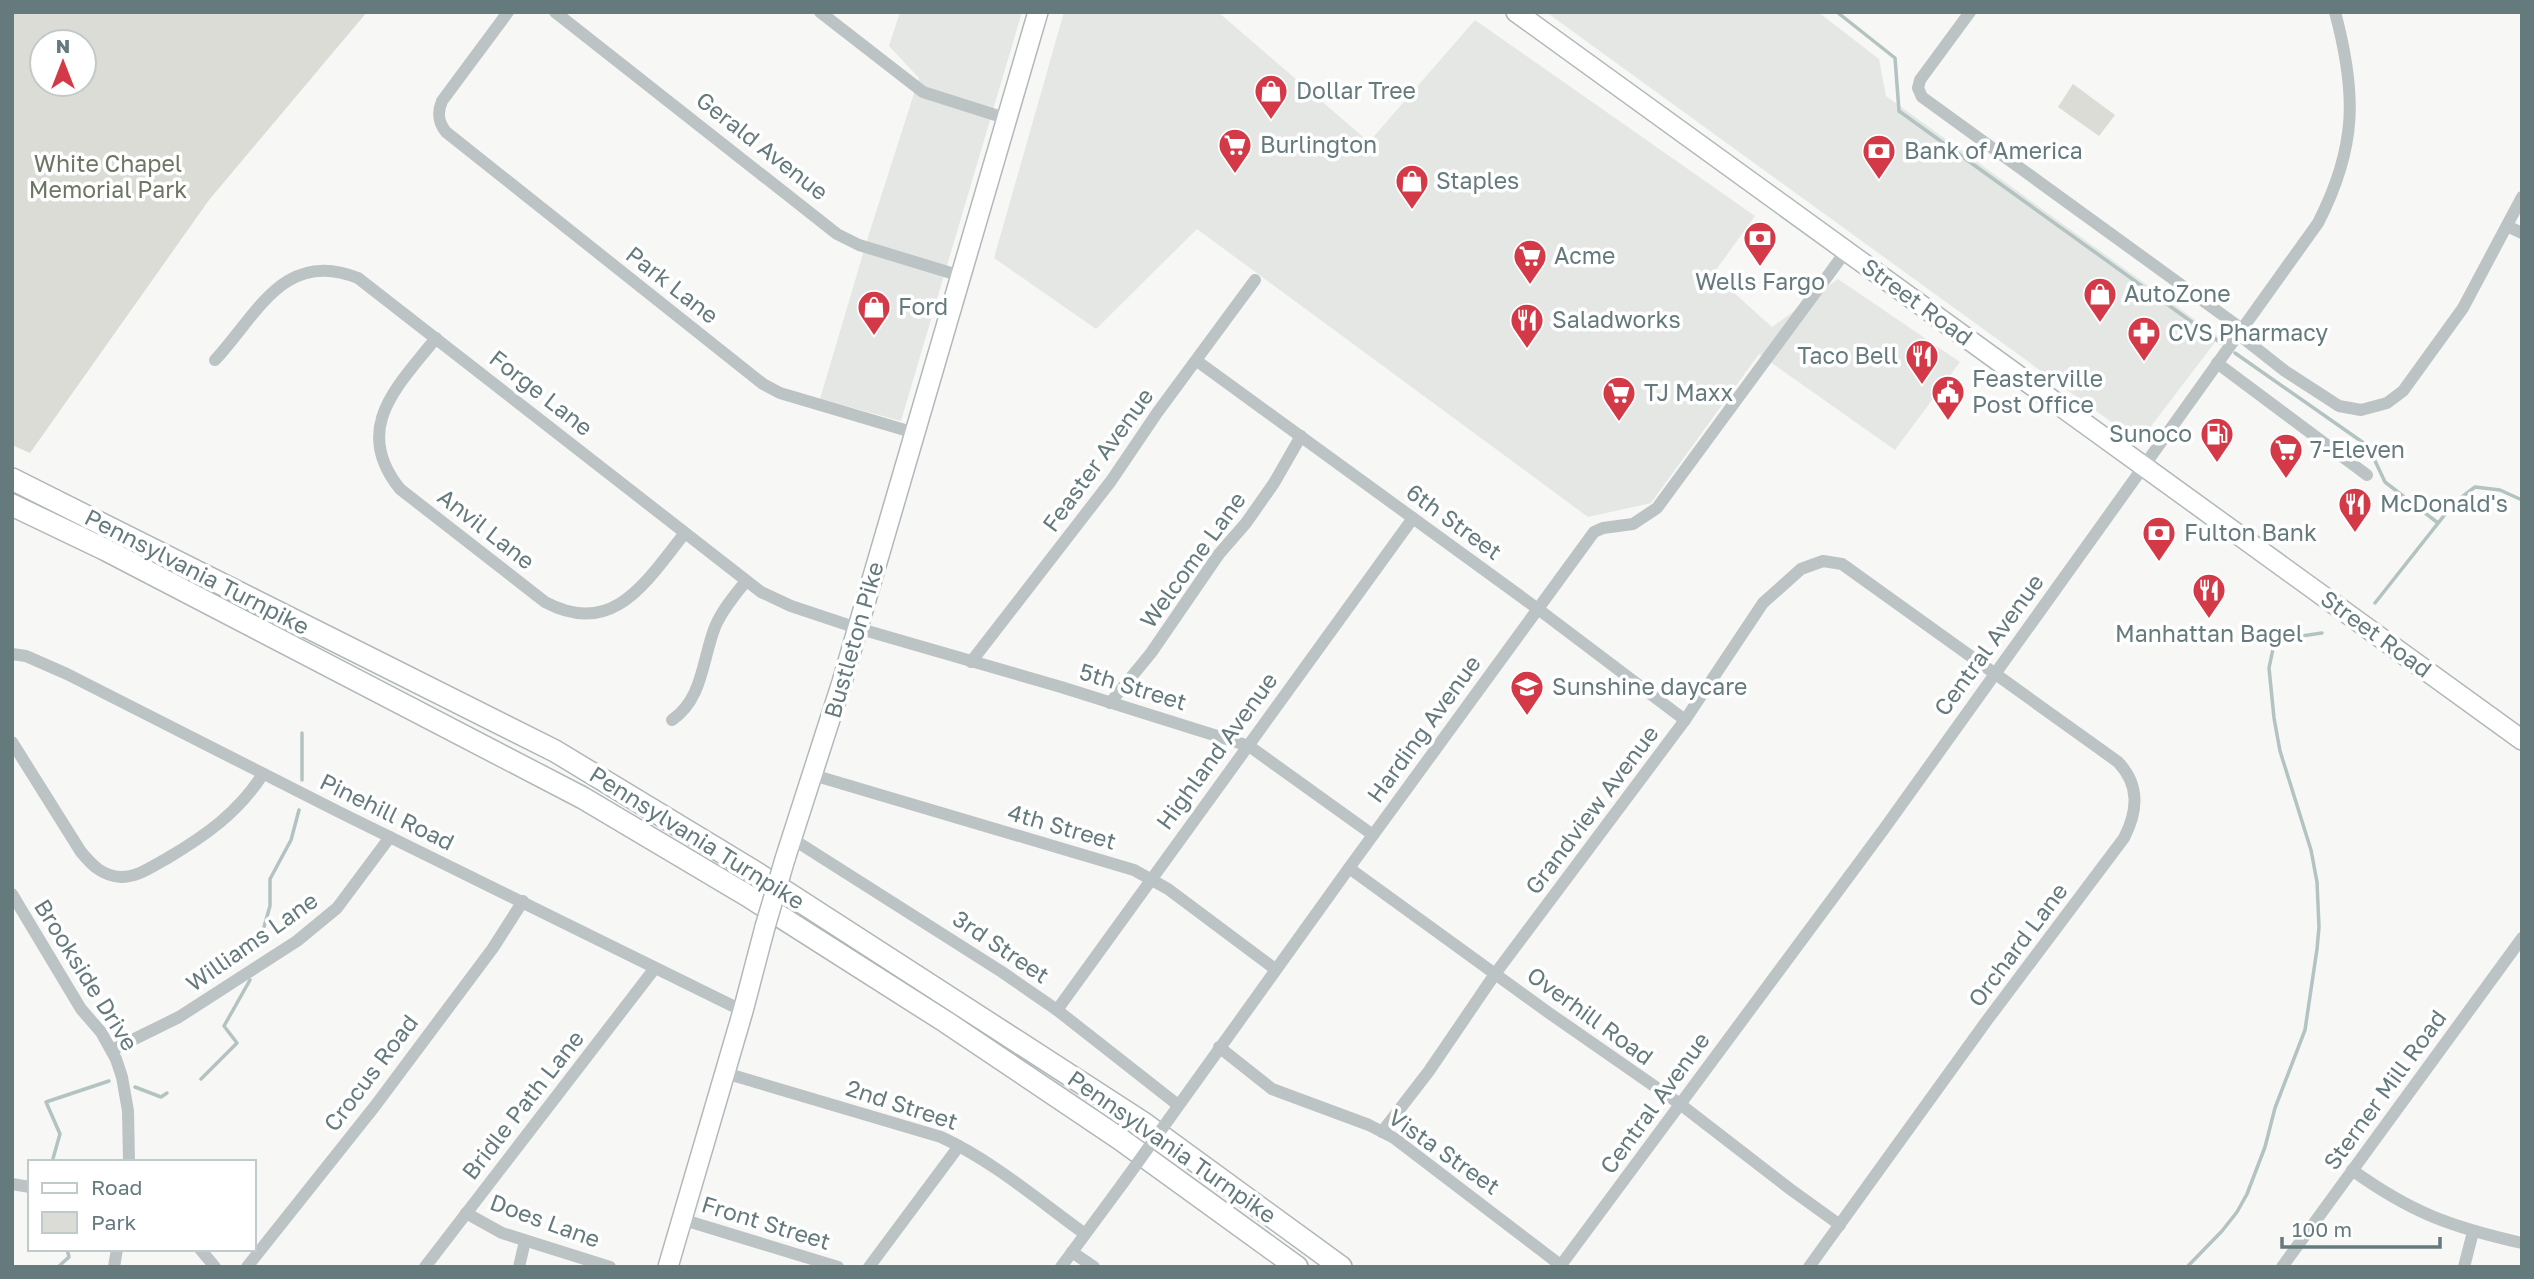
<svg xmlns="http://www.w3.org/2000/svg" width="2534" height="1279" font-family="'Golos Text',sans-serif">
<rect width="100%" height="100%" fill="#f7f7f5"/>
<g fill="#e5e7e5">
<path d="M900,12H1022L901,421L820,399L868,237L919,78L889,46Z"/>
<path d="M1064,12H1218L1369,142L1475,20L1755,216L1713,274L1772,327L1838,279L1960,362L1895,450L1759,354L1651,503L1588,517L1197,229L1096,329L994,258Z"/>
<path d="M1546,12H1818L1879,59L1886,96L2219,337L2139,442Z"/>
</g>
<g fill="#dadcd5" fill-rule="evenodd">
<path d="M12,12H367L209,200L30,453L12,445ZM42,42H84V84H42Z"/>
<path d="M2073,84L2115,115L2099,136L2058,107Z"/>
</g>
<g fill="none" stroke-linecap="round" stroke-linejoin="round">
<g stroke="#b3c3c1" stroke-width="3.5">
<path d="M1837,12L1895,58L1899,111L2221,343"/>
<path d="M2235,353L2368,446L2385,482L2438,523"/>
<path d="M2375,603L2454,503L2475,487L2500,490L2522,500"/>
<path d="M302,733V780"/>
<path d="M251,954L264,927L270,906V879L291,840L299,810"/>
<path d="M201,1079L237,1043L224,1026L250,980"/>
<path d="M135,1087L161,1097L167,1093"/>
<path d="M52,1162L60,1134L46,1102L109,1081"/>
<path d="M58,1267L69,1257L67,1249"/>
<path d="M2187,1267L2222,1231L2237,1212L2247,1194L2265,1147L2275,1108L2305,1030L2317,949L2319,927L2317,882L2311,850L2280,751L2274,718L2269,668L2273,649L2280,639L2322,633"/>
</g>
<defs>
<g id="primary">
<path d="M1516,12L2522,740"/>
<path d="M785,859L842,682L1038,12"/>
<path d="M668,1267L743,1011L765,927"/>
</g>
<g id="highway">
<path d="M12,479L555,751L755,872L1142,1122L1341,1267"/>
<path d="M12,505L106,550L583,798L748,896L946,1022L1120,1139L1297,1267"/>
</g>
</defs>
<use href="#primary" stroke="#b0b8b9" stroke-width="22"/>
<use href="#highway" stroke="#b0b7b8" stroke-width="24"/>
<g stroke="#bcc3c4" stroke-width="12">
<path d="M508,12L442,101C437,113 438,122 446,132L763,384L780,393L915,433"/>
<path d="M555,12L837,234L859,245L961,276"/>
<path d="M820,12L923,92L1008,119"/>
<path d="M1970,12L1920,80L1918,88L1922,97L2242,329"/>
<path d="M2507,226L2522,233"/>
<path d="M2238,334L2285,371L2339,406L2361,410L2387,403L2403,391L2463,308L2522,197"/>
<path d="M436,338C398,386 351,428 400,489L545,602C614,639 647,580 685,533"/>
<path d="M215,360C257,315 284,248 358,278L761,592L791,606L857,628L1061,687L1249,746L1373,835"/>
<path d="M1197,361L1538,609L1685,720"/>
<path d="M2217,363L2367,475"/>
<path d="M12,654L26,656L67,674L339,812L743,1011"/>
<path d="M971,662L1111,481L1157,413L1255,280"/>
<path d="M1110,703L1151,653L1219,554L1246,523L1274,483L1301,436"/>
<path d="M672,720C703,699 702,660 715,627C722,610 735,595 746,581"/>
<path d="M12,742L81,852C92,865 102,876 121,877C138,877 151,867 166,859C205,836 238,813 263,774"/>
<path d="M813,775L1134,870L1168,889L1275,969"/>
<path d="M791,838L1002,972L1057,1010L1178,1105"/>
<path d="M1349,868L1549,1013L1680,1104L1790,1189L1840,1225"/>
<path d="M12,894L81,1009L101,1032L116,1059L122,1077L128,1111L129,1162"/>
<path d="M1057,1010L1413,518"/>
<path d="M1219,1047L1272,1089L1369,1125L1394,1138L1563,1267"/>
<path d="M112,1050L179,1017L297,941L337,908L390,837"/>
<path d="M725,1073L941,1137C993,1161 1038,1200 1085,1234"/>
<path d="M1169,1119L1349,868L1594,532L1603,528L1633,524L1657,508L1846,251"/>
<path d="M1382,1132L1429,1071L1495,974L1685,720L1763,603L1801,569L1823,561L1842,564L2118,762C2140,785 2138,811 2124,838L1988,1019L1809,1267"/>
<path d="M2352,1170C2412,1213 2451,1227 2522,1243"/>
<path d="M12,1184L30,1187"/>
<path d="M466,1213L502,1233L610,1267"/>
<path d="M681,1219L838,1267"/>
<path d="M200,1249L215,1267"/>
<path d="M1072,1252L1094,1267"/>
<path d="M1561,1265L1884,829L2318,223C2357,147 2357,94 2335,12"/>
<path d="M114,1267L117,1249"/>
<path d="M247,1267L375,1106L493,948L523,901"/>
<path d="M425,1267L655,968"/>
<path d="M519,1267L525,1241"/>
<path d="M869,1267L959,1146"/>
<path d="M1061,1267L1123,1183"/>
<path d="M2282,1267L2522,938"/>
<path d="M2464,1267L2473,1232"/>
</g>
<use href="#primary" stroke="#fff" stroke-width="19"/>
<use href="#highway" stroke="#fff" stroke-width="21"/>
<defs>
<path id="primary-bridge" d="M765,927L785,859"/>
</defs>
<use href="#primary-bridge" stroke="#b0b8b9" stroke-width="22" stroke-linecap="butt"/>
<path stroke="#bcc3c4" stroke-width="12" d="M1123,1183L1169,1119"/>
<use href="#primary-bridge" stroke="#fff" stroke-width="19"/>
</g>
<defs>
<symbol id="shop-pin" viewBox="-11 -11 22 30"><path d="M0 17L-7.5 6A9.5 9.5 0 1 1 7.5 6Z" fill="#d43948" stroke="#fff"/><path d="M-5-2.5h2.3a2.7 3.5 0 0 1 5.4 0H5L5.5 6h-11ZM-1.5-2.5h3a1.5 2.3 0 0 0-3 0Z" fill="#fff"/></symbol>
<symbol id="supermarket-pin" viewBox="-11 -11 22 30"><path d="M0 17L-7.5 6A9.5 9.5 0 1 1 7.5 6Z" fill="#d43948" stroke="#fff"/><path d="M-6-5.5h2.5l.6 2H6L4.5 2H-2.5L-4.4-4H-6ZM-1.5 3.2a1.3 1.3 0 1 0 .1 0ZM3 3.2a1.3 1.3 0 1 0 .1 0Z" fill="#fff"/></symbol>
<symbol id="bank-pin" viewBox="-11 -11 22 30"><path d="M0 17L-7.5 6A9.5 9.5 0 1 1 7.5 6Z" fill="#d43948" stroke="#fff"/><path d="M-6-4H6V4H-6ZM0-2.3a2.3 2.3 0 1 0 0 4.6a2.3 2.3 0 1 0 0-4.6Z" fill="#fff"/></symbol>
<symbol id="restaurant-pin" viewBox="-11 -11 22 30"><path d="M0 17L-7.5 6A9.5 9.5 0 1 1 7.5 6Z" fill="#d43948" stroke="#fff"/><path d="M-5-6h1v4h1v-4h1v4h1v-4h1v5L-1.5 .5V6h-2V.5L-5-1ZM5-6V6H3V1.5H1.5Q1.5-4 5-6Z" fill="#fff"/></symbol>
<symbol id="pharmacy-pin" viewBox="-11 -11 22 30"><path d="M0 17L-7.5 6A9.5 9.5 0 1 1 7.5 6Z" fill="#d43948" stroke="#fff"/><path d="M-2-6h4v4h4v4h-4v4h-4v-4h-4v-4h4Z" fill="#fff"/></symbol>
<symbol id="civic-pin" viewBox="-11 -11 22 30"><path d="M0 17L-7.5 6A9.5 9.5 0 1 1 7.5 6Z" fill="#d43948" stroke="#fff"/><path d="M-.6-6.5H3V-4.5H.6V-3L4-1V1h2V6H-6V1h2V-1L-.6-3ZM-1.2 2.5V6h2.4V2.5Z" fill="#fff"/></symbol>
<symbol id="fuel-pin" viewBox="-11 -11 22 30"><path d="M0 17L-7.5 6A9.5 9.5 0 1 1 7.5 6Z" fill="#d43948" stroke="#fff"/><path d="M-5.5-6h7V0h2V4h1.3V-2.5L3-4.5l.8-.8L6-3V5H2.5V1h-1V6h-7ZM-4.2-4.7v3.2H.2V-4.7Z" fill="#fff"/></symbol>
<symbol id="school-pin" viewBox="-11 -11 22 30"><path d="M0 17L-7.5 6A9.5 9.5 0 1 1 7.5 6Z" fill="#d43948" stroke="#fff"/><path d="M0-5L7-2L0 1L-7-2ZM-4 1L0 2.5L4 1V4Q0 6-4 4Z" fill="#fff"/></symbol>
</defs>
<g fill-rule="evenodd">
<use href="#shop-pin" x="1252" y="72" width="38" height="52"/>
<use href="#supermarket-pin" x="1216" y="126" width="38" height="52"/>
<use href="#bank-pin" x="1860" y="132" width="38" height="52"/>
<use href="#shop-pin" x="1393" y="162" width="38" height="52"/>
<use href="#bank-pin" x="1741" y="219" width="38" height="52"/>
<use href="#supermarket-pin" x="1511" y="237" width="38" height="52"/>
<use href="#shop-pin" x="2081" y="275" width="38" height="52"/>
<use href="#shop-pin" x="855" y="288" width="38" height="52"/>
<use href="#restaurant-pin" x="1508" y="301" width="38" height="52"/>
<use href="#pharmacy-pin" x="2125" y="314" width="38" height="52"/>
<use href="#restaurant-pin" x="1903" y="337" width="38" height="52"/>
<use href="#civic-pin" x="1929" y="373" width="38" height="52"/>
<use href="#supermarket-pin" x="1600" y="374" width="38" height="52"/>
<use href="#fuel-pin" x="2198" y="415" width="38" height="52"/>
<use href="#supermarket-pin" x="2267" y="431" width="38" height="52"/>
<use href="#restaurant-pin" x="2336" y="485" width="38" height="52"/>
<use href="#bank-pin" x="2140" y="514" width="38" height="52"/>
<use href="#restaurant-pin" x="2190" y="571" width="38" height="52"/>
<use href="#school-pin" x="1508" y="668" width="38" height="52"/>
</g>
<g text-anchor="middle" stroke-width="7" stroke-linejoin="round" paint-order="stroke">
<g font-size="23" fill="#657a7d" stroke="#fff" text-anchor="start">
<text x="1296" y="99">Dollar Tree</text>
<text x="1260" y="153">Burlington</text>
<text x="1904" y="159">Bank of America</text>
<text x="1436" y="189">Staples</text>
<text x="1554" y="264">Acme</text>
<text x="1760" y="290" text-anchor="middle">Wells Fargo</text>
<text x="2124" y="302">AutoZone</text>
<text x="898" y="315">Ford</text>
<text x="1552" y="328">Saladworks</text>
<text x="2168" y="341">CVS Pharmacy</text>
<text x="1898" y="364" text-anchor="end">Taco Bell</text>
<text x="1972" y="387">Feasterville<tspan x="1972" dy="26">Post Office</tspan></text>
<text x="1644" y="401">TJ Maxx</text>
<text x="2192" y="442" text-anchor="end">Sunoco</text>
<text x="2310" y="458">7-Eleven</text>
<text x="2380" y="512">McDonald's</text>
<text x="2184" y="541">Fulton Bank</text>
<text x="2209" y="642" text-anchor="middle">Manhattan Bagel</text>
<text x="1552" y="695">Sunshine daycare</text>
</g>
<g font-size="23" fill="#657a7d" stroke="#fff">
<text transform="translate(762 146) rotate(38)" y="8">Gerald Avenue</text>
<text transform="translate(672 285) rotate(38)" y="8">Park Lane</text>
<text transform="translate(1917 302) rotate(36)" y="8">Street Road</text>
<text transform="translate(541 393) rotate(38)" y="8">Forge Lane</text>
<text transform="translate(1098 460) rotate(-54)" y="8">Feaster Avenue</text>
<text transform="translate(1454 522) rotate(36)" y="8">6th Street</text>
<text transform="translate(486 529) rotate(38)" y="8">Anvil Lane</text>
<text transform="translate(1193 560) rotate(-54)" y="8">Welcome Lane</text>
<text transform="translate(197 572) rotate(27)" y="8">Pennsylvania Turnpike</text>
<text transform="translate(2376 634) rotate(36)" y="8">Street Road</text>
<text transform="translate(854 640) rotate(-74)" y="8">Bustleton Pike</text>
<text transform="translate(1989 645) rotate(-54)" y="8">Central Avenue</text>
<text transform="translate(1133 687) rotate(17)" y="8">5th Street</text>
<text transform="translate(1424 729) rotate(-54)" y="8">Harding Avenue</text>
<text transform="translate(1217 751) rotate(-54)" y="8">Highland Avenue</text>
<text transform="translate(1592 810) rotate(-53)" y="8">Grandview Avenue</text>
<text transform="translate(387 812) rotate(26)" y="8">Pinehill Road</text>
<text transform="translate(1062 827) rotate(16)" y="8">4th Street</text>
<text transform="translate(697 838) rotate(32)" y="8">Pennsylvania Turnpike</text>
<text transform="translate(252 942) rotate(-35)" y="8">Williams Lane</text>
<text transform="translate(2018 945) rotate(-53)" y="8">Orchard Lane</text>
<text transform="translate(1001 947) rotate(34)" y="8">3rd Street</text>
<text transform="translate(86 975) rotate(58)" y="8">Brookside Drive</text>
<text transform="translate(1590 1016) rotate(36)" y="8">Overhill Road</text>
<text transform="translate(371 1073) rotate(-53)" y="8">Crocus Road</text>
<text transform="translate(2385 1090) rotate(-54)" y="8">Sterner Mill Road</text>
<text transform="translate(1655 1103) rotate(-54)" y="8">Central Avenue</text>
<text transform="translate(523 1105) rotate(-52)" y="8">Bridle Path Lane</text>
<text transform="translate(902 1105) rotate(18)" y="8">2nd Street</text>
<text transform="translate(1172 1147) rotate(35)" y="8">Pennsylvania Turnpike</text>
<text transform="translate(1444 1152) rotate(35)" y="8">Vista Street</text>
<text transform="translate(545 1221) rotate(20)" y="8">Does Lane</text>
<text transform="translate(766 1223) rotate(17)" y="8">Front Street</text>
</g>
<g font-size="23" fill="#6d7664" stroke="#fff">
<text x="108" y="172">White Chapel<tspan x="108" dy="26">Memorial Park</tspan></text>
</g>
</g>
<rect width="2534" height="1279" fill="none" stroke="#657a7d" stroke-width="28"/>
<rect x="28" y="1160" width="228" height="91" fill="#ffffff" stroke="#c1cacb" stroke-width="2"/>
<rect x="42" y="1183" width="35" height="10" fill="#ffffff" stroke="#c1cacb" stroke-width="2"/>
<text x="91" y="1195" font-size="21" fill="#657a7d">Road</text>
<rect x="42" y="1212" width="35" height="21" fill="#dadcd5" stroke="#c1cacb" stroke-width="2"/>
<text x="91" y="1230" font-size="21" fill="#657a7d">Park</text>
<g transform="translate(63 63)"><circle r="33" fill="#ffffff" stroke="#c1cacb" stroke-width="2"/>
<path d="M0-5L12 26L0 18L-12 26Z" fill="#d43948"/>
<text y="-10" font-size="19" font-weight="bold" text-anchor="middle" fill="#657a7d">N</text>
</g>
<path d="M2282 1237v10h158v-10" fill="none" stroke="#657a7d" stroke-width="3.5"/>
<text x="2292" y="1237" font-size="21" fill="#657a7d" stroke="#ffffff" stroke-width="5" paint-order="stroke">100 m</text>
</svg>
